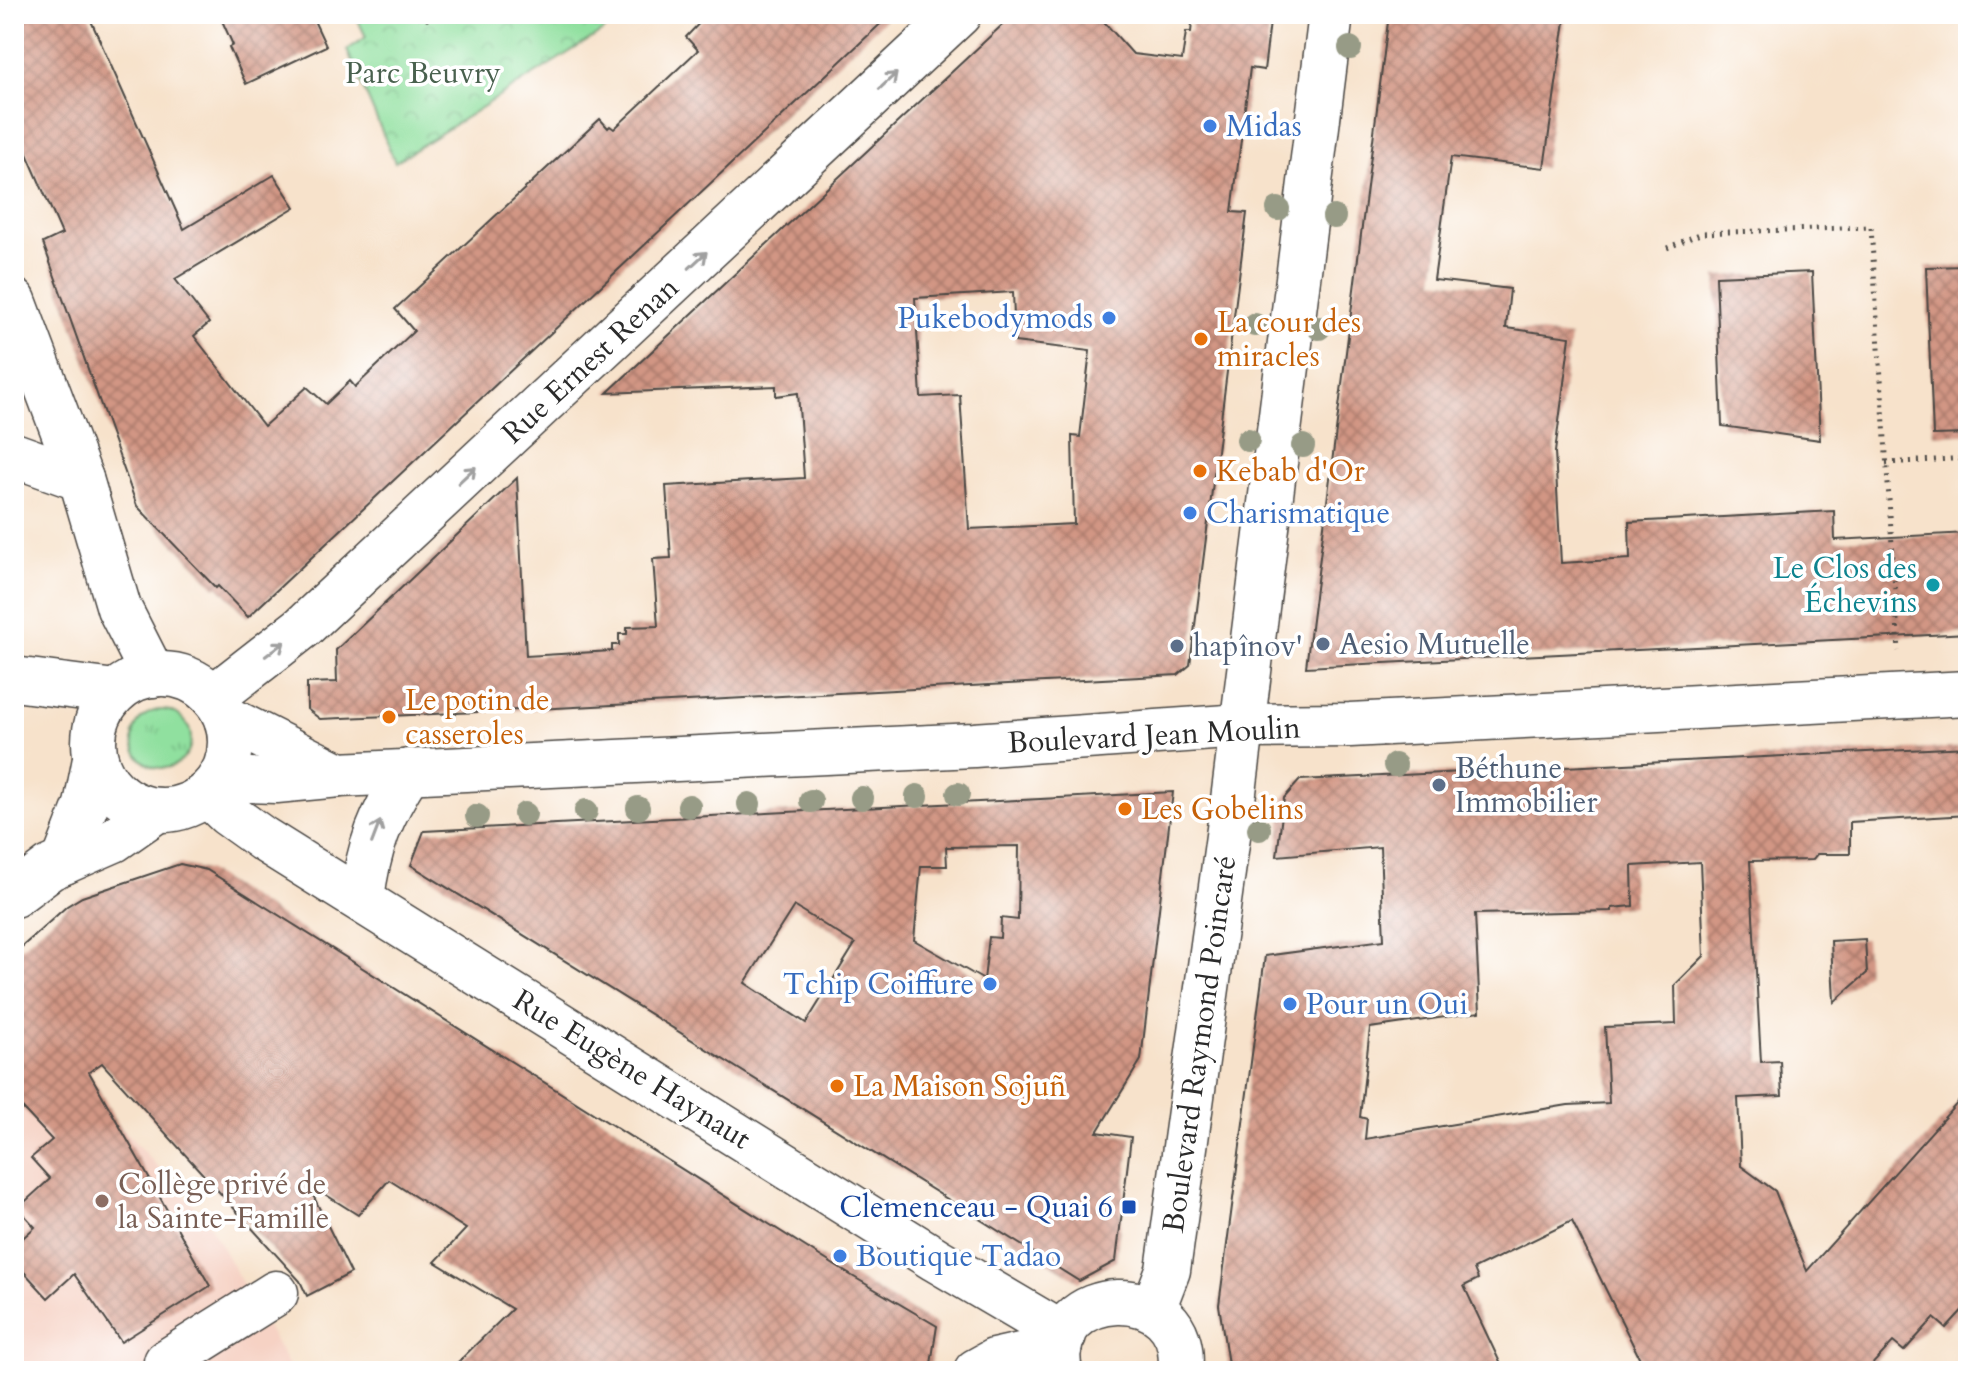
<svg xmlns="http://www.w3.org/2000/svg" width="1982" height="1385" font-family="Cardo,serif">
<defs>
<pattern id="grass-tufts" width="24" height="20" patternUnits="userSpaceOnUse" patternTransform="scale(2)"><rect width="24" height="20" fill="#90e09f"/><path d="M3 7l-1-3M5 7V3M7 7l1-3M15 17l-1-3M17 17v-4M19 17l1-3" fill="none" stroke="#7cc089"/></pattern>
<pattern id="park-crowns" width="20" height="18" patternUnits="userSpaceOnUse" patternTransform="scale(2)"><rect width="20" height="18" fill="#90e09f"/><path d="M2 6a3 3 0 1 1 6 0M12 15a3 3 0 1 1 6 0" fill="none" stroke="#7cc089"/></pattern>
<pattern id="building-cross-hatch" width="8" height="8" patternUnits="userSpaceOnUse" patternTransform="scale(2)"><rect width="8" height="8" fill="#d29684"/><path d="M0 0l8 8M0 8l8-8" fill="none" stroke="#ab7b6c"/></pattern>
</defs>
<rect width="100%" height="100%" fill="#fff"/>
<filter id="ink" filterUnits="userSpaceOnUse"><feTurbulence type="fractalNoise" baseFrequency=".0125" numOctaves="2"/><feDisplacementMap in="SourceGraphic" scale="16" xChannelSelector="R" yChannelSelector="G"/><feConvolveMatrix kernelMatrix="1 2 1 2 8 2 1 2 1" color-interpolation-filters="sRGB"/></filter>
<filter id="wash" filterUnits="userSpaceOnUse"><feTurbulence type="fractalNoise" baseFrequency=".006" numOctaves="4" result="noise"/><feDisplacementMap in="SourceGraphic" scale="32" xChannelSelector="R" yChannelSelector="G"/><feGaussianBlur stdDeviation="1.8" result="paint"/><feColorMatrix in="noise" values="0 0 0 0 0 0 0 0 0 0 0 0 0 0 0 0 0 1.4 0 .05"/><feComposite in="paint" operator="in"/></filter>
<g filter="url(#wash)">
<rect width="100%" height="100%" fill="#f7e2cb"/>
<path fill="#f6d2c4" d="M14,1011L206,1219L292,1371H14Z"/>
<circle fill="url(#grass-tufts)" stroke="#5e8665" stroke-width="2" cx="162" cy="739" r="29"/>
<path fill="url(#park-crowns)" stroke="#5e8665" stroke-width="2" d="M355,14H630L395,162L347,50L366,37Z"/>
<g id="blocks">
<g fill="url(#building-cross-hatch)" fill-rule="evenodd">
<path d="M14,14H88L184,229L274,175L295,207L175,279L209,323L194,336L264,426L307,387L326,404L350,381L355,387L414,331L395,309L600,119L608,128L610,126L614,129L698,50L686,37L708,14H891L248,617L218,586L216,588L137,506L43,243L62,234L14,124Z"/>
<path d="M219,14H311L326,46L246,84L229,47L233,45Z"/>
<path d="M1014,14H1097L1133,54L1182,60L1186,32H1191L1193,14H1271L1264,70L1250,68L1232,212L1247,213L1190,665L1178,675L479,712L320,719L307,709V683L337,682L336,650L517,478L526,656L612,651V645H619V634H627V627L658,626L653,559L671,558L666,486L804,478L798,393L776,396V386L607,393ZM1013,292L1015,342L1090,351L1080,437L1072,436L1074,524L969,529L960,395L921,397L915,298Z"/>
<path d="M1389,14H1566L1544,168L1451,157L1434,280L1510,289L1506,328L1570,337L1555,452L1561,563L1630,559L1629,522L1834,511L1835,540L1968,533V633L1306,667Z"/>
<path d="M1968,266V434L1933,435L1926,267Z"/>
<path d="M1812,272L1820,440L1722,426L1716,276Z"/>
<path d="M1968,747V815L1850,822V854H1817L1812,860L1750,861L1761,1062L1780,1061L1782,1096L1738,1098L1741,1166L1775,1191L1807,1271L1968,1091V1304L1946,1328L1934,1318L1904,1351L1893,1342L1866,1371H1646L1572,1221L1474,1269L1478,1279L1464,1286L1504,1371H1229L1219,1305L1265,956L1384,940L1380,847L1277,856L1284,798L1300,780ZM1700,862L1704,956L1675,985L1676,1024L1605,1027L1609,1103L1568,1105L1365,1139L1367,1119L1360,1117L1370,1028L1480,1012L1475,914L1612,911V908L1633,906L1632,866Z"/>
<path d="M1173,792L1141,1060L1097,1132L1131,1137L1116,1261L1079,1281L411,865L424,831ZM1019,846L1018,920L1001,918L1000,938L989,937L984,980L914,940L921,866H947L946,847ZM794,906L855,944L806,1023L745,983Z"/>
<path d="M180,864L207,870L842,1270L937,1326L931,1364L919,1371H449L512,1309L435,1262L466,1229L389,1180L358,1215L307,1183L351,1273L307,1296L300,1281L102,1063L89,1072L210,1286L121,1342L74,1274L48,1298L14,1261V1246L35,1227L18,1208L50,1179L31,1158L52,1140L14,1099V954L67,906L82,897Z"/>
<path d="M1865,939L1867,973L1834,1002L1831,941Z"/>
</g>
</g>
</g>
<g filter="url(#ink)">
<use href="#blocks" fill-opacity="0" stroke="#4a4643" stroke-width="2"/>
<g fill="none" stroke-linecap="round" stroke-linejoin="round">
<defs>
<g id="minor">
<path d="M14,455L81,479"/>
<path d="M213,697L303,627L959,14"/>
<path d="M207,794L228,814L263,839L935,1259L1064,1335"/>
<path d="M362,899C368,847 381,815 409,771"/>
<path d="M1153,1309L1168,1270L1233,800L1331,14"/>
<path d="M166,1362L276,1293"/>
<path d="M976,1371L994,1361L1060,1346"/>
<path d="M1060,1371C1041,1283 1193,1275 1180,1371"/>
</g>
<g id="major">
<path d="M14,301L81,479L119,608L153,675"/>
<circle cx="162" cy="742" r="68"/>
<path d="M14,679L115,692"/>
<path d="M226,718L339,775"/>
<path d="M220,779L276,781L339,775L974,745L1241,726L1350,725L1968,693"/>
<path d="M64,862L86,805L95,759"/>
<path d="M14,895L50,868L114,840L157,810"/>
</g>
</defs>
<use href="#minor" stroke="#4a4643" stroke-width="47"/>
<use href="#major" stroke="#4a4643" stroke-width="47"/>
<g stroke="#4a4643" stroke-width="5" stroke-dasharray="2 6" stroke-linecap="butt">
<path d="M411,14L427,19L463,14"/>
<path d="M1667,248L1702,233L1871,227L1899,651"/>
<path d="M1886,463L1968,458"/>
</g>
<use href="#minor" stroke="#fff" stroke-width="44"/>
<use href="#major" stroke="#fff" stroke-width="44"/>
</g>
<g fill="#979b86">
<circle cx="1350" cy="48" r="12"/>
<circle cx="1278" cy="209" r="12"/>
<circle cx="1334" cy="217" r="12"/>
<circle cx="1255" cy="325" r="12"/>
<circle cx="1319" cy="328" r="12"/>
<circle cx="1248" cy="440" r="12"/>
<circle cx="1303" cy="446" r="12"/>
<circle cx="1395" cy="765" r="12"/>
<circle cx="958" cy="794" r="12"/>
<circle cx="917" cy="796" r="12"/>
<circle cx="862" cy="798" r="12"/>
<circle cx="811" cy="801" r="12"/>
<circle cx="749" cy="804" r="12"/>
<circle cx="689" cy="806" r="12"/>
<circle cx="638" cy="808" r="12"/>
<circle cx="586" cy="811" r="12"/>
<circle cx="525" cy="814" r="12"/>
<circle cx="477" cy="816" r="12"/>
<circle cx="1259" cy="829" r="12"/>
</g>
<defs><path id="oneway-shaft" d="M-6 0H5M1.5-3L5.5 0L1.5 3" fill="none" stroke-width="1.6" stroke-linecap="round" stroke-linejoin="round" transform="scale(2)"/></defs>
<g stroke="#a0a0a0">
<use href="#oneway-shaft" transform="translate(888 81) rotate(-43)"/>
<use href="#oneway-shaft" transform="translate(698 260) rotate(-43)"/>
<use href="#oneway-shaft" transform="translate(467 475) rotate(-43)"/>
<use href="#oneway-shaft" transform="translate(275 649) rotate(-37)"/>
<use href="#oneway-shaft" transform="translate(376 832) rotate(-69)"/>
</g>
</g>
<g fill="#3f7fe0" stroke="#fff" stroke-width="3">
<circle cx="1210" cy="126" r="8"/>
<circle cx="1109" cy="318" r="8"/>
<circle cx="1190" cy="513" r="8"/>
<circle cx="990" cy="984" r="8"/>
<circle cx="1290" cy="1004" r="8"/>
<circle cx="840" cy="1256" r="8"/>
</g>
<g fill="#e8710a" stroke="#fff" stroke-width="3">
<circle cx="1201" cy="339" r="8"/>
<circle cx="1200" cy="471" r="8"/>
<circle cx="389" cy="717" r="8"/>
<circle cx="1125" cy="809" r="8"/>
<circle cx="837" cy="1086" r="8"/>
</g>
<circle fill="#0f9aa8" stroke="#fff" stroke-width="3" cx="1933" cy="585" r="8"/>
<g fill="#5c6f8a" stroke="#fff" stroke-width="3">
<circle cx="1323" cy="644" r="8"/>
<circle cx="1177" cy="646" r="8"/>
<circle cx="1439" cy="785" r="8"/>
</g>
<circle fill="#8d6e63" stroke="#fff" stroke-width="3" cx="102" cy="1201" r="8"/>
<rect fill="#1a4fb4" stroke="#fff" stroke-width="3" x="1121" y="1199" width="16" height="16" rx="4"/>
<g text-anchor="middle" stroke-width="7" stroke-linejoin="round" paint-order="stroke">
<g font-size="30" fill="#49614e" stroke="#fff">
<text x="423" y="83">Parc Beuvry</text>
</g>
<g font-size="30" fill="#366cbe" stroke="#fff" text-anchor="start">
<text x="1226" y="136">Midas</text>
<text x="1093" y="328" text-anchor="end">Pukebodymods</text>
<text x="1206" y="523">Charismatique</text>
<text x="974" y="994" text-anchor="end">Tchip Coiffure</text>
<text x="1306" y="1014">Pour un Oui</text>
<text x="856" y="1266">Boutique Tadao</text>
</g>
<g font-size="30" fill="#c56008" stroke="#fff" text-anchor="start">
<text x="1217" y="332">La cour des<tspan x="1217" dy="34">miracles</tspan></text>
<text x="1216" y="481">Kebab d'Or</text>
<text x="405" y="710">Le potin de<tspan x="405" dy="34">casseroles</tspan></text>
<text x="1141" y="819">Les Gobelins</text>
<text x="853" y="1096">La Maison Sojuñ</text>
</g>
<g font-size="30" fill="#2b2b2b" stroke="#fff">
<text transform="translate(590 360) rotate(-43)" y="10">Rue Ernest Renan</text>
<text transform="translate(1154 735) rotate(-3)" y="10">Boulevard Jean Moulin</text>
<text transform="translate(1199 1044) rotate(-82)" y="10">Boulevard Raymond Poincaré</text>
<text transform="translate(632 1069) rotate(32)" y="10">Rue Eugène Haynaut</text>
</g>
<g font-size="30" fill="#0d838f" stroke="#fff" text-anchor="end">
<text x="1917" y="578">Le Clos des<tspan x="1917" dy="34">Échevins</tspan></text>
</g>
<g font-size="30" fill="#4e5e75" stroke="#fff" text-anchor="start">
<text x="1339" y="654">Aesio Mutuelle</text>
<text x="1193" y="656">hapînov'</text>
<text x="1455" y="778">Béthune<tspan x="1455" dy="34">Immobilier</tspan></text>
</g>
<g font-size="30" fill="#785e54" stroke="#fff" text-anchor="start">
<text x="118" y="1194">Collège privé de<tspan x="118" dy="34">la Sainte-Famille</tspan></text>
</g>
<g font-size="30" fill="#164399" stroke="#fff" text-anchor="end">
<text x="1113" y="1217">Clemenceau - Quai 6</text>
</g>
</g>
<rect width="1982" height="1385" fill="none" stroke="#fff" stroke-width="48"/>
</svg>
